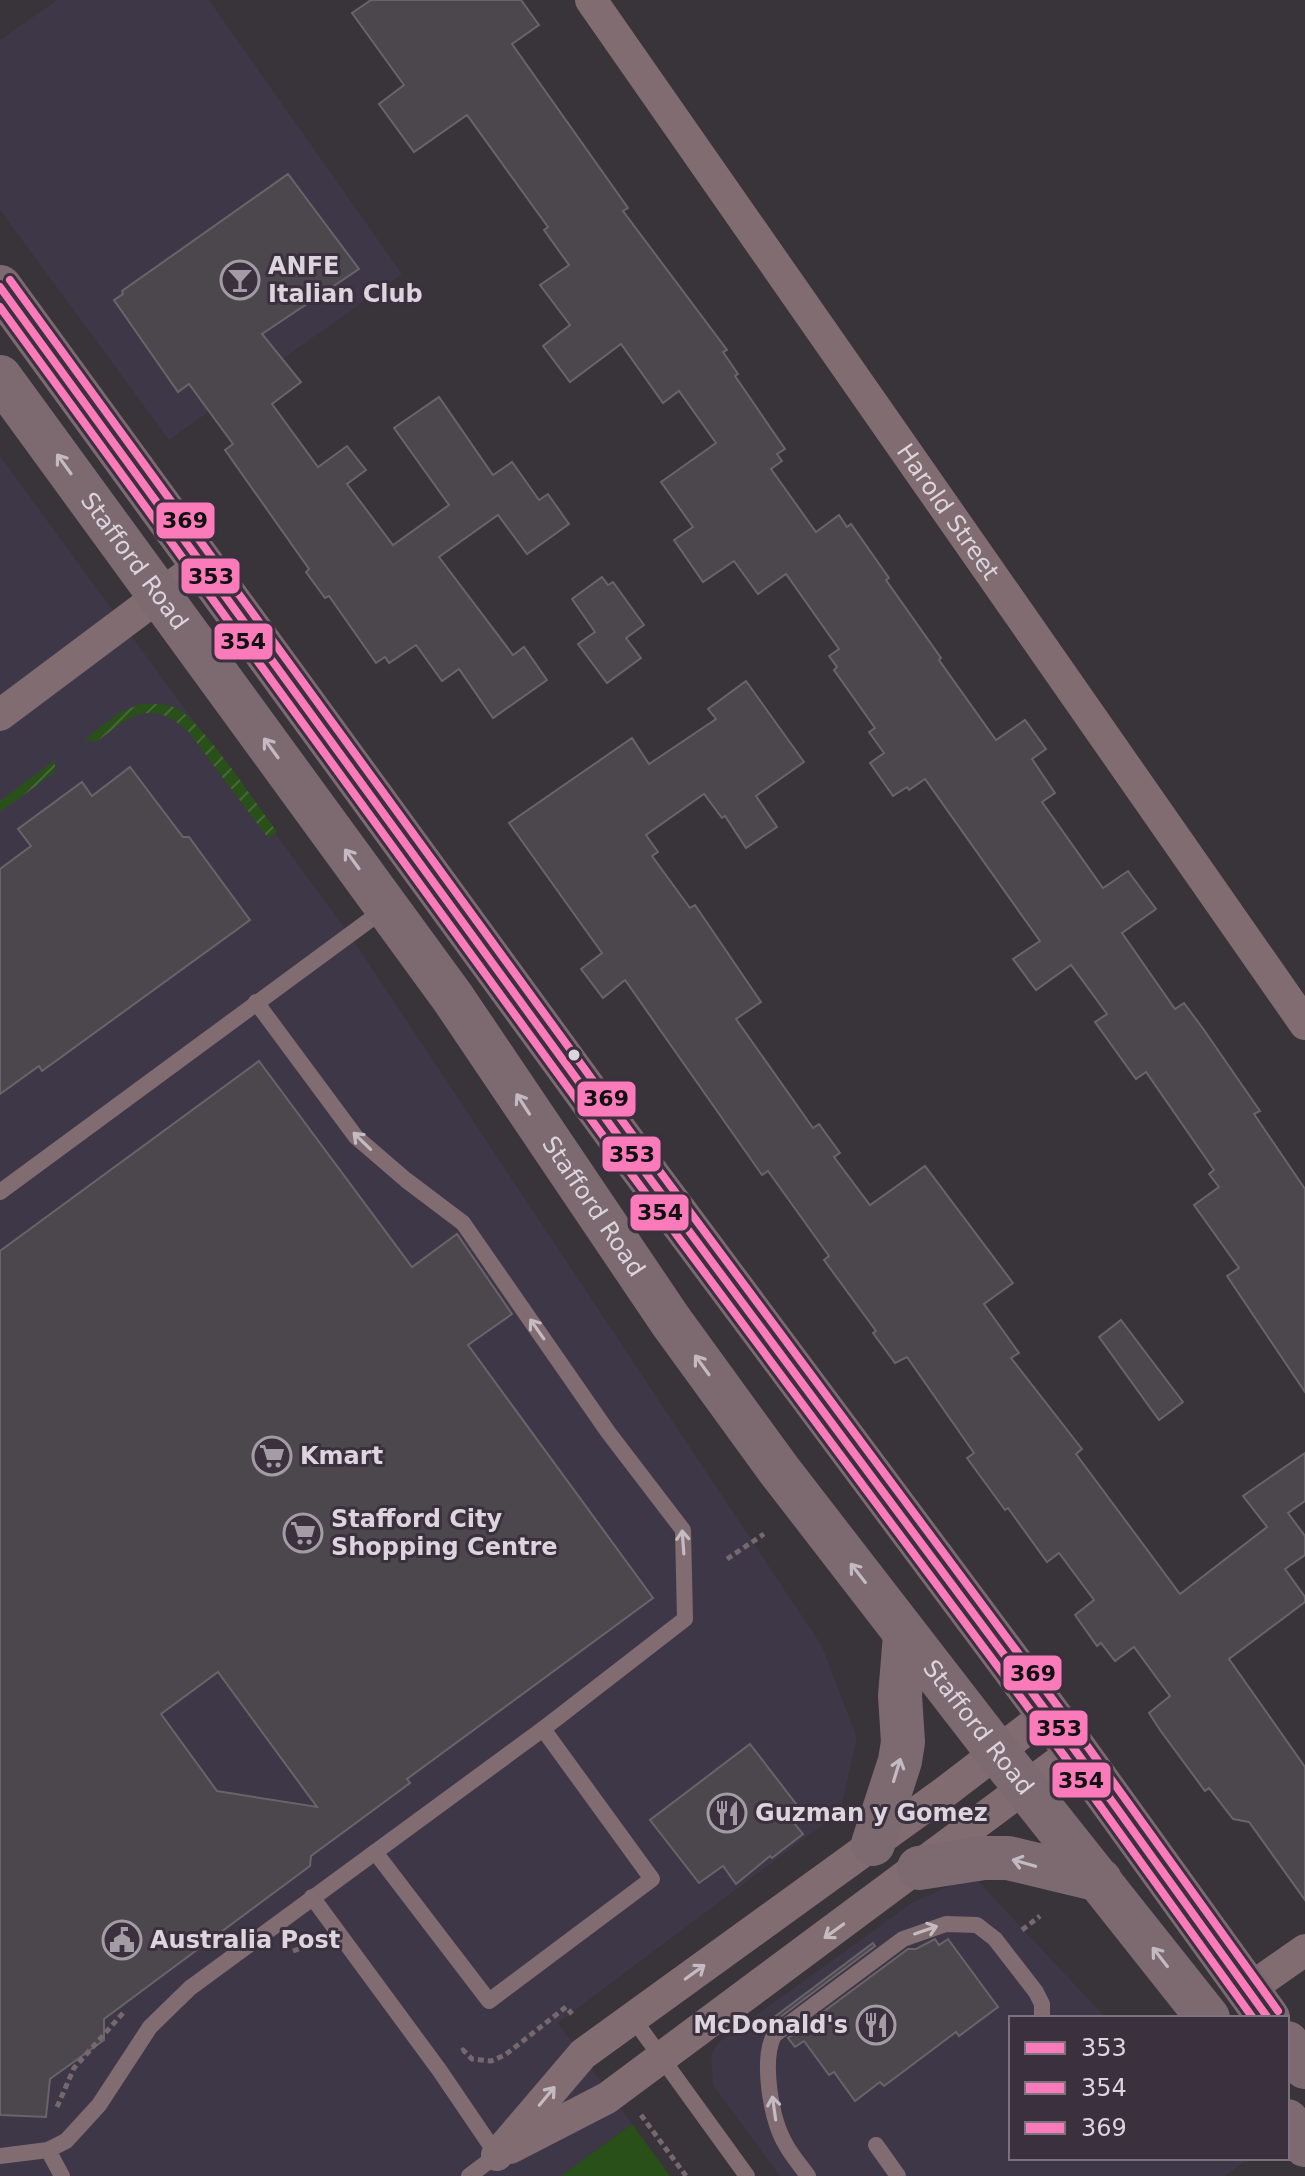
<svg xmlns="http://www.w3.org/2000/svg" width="1305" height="2176" font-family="'DejaVu Sans',sans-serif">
<defs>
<pattern id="garden-furrows" width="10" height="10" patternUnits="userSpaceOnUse" patternTransform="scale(2)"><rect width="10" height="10" fill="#295019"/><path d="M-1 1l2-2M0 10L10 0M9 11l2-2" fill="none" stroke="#47683a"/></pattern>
</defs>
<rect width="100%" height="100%" fill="#39333a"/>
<g fill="#3e3747">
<path d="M57,0H209L402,274L169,440L0,210V40Z"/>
<path d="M0,456L349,934L822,1646L857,1738L840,1812L558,2023L632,2124L561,2176H0Z"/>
<path d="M978,1881L1106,2018H1011V2158H1249L1225,2176H780L713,2085L711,2054L719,2042L913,1902L952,1885Z"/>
</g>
<path fill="#295019" d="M632,2124L670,2176H561Z"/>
<g fill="url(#garden-furrows)">
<path d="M141,704C154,704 167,703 178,709C203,723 257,805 277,832L268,838L188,731C149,697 131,716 96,742L85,739L120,712Z"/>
<path d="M55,760V772L0,812V801Z"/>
</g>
<g fill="#4c474d" stroke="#69636a" stroke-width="2" fill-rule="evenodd">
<path d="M371,0H521L539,25L512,44L628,208L623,211L727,350L723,352L738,374L735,376L785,449L777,454L782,461L771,469L816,532L839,515L847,527L851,524L889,578L886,580L941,658L939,660L996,740L1025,720L1046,749L1032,759L1055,793L1042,802L1103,888L1128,871L1156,909L1122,933L1175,1009L1184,1003L1204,1030L1260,1111L1254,1114L1305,1189V1392L1227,1276L1239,1268L1194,1205L1219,1187L1209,1174L1214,1170L1146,1072L1136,1079L1095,1022L1107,1014L1071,965L1036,990L1013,959L1040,941L925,779L909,790L907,787L893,796L870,763L884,753L869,732L875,728L834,670L837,667L829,656L839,649L786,574L758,594L734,561L703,582L674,540L693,527L661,482L716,443L679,391L663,403L621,344L570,382L543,346L570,325L540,285L569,265L544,230L548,227L467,115L414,152L379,104L404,85L352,13Z"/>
<path d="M288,174L359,269L262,334L301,382L272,404L318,467L347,446L366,470L347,484L393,545L449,505L394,428L439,397L493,475L512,462L539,500L548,494L569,524L527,554L498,515L439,557L513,655L524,647L547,680L493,718L459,669L442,681L416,645L389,663L385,657L376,663L329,596L325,598L306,572L309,569L225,450L233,444L189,384L178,392L114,300L123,294L122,291Z"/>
<path d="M602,577L608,585L613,582L644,625L626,638L641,658L607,683L578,644L595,632L572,599Z"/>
<path d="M746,681L804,762L756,796L777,827L746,848L725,816L722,818L704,794L646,835L658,852L652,856L690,908L695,905L761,1002L736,1019L813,1128L819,1124L840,1153L834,1157L870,1205L925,1166L1013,1283L984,1304L1019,1353L1011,1358L1082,1449L1076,1454L1180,1594L1267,1527L1243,1496L1305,1453V1501L1288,1513L1305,1536V1555L1285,1569L1305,1597V1602L1229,1659L1305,1767V1900L1249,1822L1233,1819L1209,1788L1205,1791L1160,1730L1149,1713L1170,1696L1134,1647L1115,1661L1101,1643L1097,1646L1075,1615L1094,1600L1059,1553L1047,1562L1008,1508L1005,1510L967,1458L974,1453L907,1357L895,1363L873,1333L876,1331L824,1260L829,1256L768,1171L762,1175L625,980L603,998L581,969L602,953L509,823L632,738L649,764L716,719L708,709Z"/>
<path d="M130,767L183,837H189L250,920L42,1071L39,1066L0,1094V869L31,846L18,829L82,782L92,796Z"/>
<path d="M259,1061L412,1267L457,1234L512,1314L468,1345L653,1598L407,1779L410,1783L311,1856L310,1866L104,2019V2040L50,2079L46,2117L0,2115V1251ZM218,1672L317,1807L217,1791L161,1714Z"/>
<path d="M1121,1320L1183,1402L1159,1420L1099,1337Z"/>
<path d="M750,1744L800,1809L789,1817L803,1834L772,1858L770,1856L736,1884L723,1866L699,1883L650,1820Z"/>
<path d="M935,1939L939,1945L948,1939L998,2007L959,2036L956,2032L884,2086L880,2082L855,2101L834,2072L829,2075L804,2041L795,2047L788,2038L908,1949H916Z"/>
<path d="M873,1943L875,1946L775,2021L773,2018Z"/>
</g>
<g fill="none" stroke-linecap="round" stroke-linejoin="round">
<g stroke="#76696d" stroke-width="5" stroke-dasharray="6 4" stroke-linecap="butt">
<path d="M727,1559L764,1534"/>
<path d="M1022,1930L1040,1916"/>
<path d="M293,1951L310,1945L312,1948"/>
<path d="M462,2051L463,2050L472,2059L491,2061L505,2055L566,2007L572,2014"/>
<path d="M57,2107L74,2068L124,2012"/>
<path d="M641,2115L686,2176"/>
</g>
<g stroke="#806c71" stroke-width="16">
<path d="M0,1192L386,908"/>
<path d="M375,1852L489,2001L652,1879L543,1729"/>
<path d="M312,1897L440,2071L497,2155L469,2176"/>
<path d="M632,2017L747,2176"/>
<path d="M876,2145L898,2176"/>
<path d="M48,2150L62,2176"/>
<path d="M0,2156L48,2150L66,2141L99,2105L150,2027L190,1988L543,1729L685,1619L683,1530L608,1432L463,1223L406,1180L356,1137L256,1002"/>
<path d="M808,2176C801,2166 792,2156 786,2145C771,2120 761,2061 774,2035L903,1939L946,1924L977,1925L995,1939L1036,1992L1042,2004V2018"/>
</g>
<g stroke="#806c71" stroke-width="32">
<path id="s1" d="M591,0L1305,1024"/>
<path d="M0,715L203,563"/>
<path d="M1248,1990L1305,1950"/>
<path d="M510,2148L607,2098L1075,1750"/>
<path d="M497,2155L583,2054L945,1792L1047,1714"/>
</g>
<g stroke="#7c6a70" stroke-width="44">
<path d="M0,287L619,1137L1075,1750L1268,2018"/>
<path id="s2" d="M0,377L453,998L670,1320L779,1470L997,1752L1208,2018"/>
<path d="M873,1844L900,1761L903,1742L900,1696L905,1635"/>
<path d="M919,1868L984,1858H1008L1100,1880"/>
<path d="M1287,2043L1305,2067"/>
<path d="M1287,2121L1305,2145"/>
</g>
<defs>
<path id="bus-1" d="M0,287L619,1137L1075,1750L1268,2018"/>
<path id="bus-2" d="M0,307L609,1144L1065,1757L1253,2018"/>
<path id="bus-3" d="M10,280L629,1130L1085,1743L1278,2011"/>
</defs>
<use href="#bus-1" stroke="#3b303d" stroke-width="14"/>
<use href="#bus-2" stroke="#3b303d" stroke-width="14"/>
<use href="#bus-3" stroke="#3b303d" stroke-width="14"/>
<use href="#bus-1" stroke="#fa7aba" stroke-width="8"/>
<use href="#bus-2" stroke="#fa7aba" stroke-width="8"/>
<use href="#bus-3" stroke="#fa7aba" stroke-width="8"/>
</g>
<defs><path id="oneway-shaft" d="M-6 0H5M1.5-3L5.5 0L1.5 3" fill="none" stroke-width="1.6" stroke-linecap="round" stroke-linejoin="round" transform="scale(2)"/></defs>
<g stroke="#c4bac2">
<use href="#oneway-shaft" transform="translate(64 464) rotate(-126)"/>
<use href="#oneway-shaft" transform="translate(271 748) rotate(-126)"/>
<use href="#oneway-shaft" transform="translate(352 859) rotate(-126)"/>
<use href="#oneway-shaft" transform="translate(523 1104) rotate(-123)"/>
<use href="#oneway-shaft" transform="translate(702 1365) rotate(-126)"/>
<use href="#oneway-shaft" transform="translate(858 1573) rotate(-128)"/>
<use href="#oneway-shaft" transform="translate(897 1770) rotate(-73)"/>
<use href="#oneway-shaft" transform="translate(1024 1863) rotate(-164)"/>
<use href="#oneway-shaft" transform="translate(1160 1957) rotate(-128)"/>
</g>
<g stroke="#c5bbc3">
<use href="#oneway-shaft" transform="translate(362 1141) rotate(-136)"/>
<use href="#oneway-shaft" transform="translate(537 1329) rotate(-125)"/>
<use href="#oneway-shaft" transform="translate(683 1542) rotate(-94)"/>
<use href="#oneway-shaft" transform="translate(926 1930) rotate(-19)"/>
<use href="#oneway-shaft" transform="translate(834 1931) rotate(144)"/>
<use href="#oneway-shaft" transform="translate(695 1972) rotate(-36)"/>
<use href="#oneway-shaft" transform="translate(547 2096) rotate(-50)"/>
<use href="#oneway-shaft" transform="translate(774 2108) rotate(-98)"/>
</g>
<defs>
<symbol id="bar-ring" viewBox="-11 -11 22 22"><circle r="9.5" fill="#3b303d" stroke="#a39ca5" stroke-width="1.5"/><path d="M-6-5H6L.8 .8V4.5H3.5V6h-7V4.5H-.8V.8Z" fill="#a39ca5"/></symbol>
<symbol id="supermarket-ring" viewBox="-11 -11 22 22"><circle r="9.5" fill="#3b303d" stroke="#a39ca5" stroke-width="1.5"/><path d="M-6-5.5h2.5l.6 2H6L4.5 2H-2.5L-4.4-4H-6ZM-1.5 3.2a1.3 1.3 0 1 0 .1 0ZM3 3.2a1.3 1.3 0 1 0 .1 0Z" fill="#a39ca5"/></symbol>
<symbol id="restaurant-ring" viewBox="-11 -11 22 22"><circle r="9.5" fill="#3b303d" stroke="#a39ca5" stroke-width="1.5"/><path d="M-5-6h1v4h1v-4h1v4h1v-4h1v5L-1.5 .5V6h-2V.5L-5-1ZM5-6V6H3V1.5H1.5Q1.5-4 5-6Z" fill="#a39ca5"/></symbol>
<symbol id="civic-ring" viewBox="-11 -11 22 22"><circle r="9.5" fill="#3b303d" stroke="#a39ca5" stroke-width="1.5"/><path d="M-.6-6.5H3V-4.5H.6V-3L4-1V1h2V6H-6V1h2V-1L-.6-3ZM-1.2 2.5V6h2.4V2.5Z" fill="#a39ca5"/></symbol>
</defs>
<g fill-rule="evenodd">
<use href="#bar-ring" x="218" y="258" width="44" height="44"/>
<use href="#supermarket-ring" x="250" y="1434" width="44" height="44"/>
<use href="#supermarket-ring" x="281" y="1511" width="44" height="44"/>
<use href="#restaurant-ring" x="705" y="1791" width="44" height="44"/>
<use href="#civic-ring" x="100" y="1918" width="44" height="44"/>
<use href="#restaurant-ring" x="854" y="2003" width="44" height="44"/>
</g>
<circle fill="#dcd5de" stroke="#3b303d" stroke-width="3" cx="574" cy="1055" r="7"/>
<g text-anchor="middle" stroke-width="6" stroke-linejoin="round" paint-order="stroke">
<g font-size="24" font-weight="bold" fill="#dcd5de" stroke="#3b303d" text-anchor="start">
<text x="268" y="274">ANFE<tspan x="268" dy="28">Italian Club</tspan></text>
<text x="300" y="1464">Kmart</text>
<text x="331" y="1527">Stafford City<tspan x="331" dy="28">Shopping Centre</tspan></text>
<text x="755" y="1821">Guzman y Gomez</text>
<text x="150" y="1948">Australia Post</text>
<text x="848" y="2033" text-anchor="end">McDonald's</text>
</g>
<g font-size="24" fill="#dcd5de" stroke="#3b303d">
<text dy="8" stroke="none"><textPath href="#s1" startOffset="624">Harold Street</textPath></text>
<text dy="8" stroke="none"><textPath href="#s2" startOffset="228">Stafford Road</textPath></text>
<text dy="8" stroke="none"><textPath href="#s2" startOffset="1020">Stafford Road</textPath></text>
<text dy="8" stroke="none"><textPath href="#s2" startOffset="1668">Stafford Road</textPath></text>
</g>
</g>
<g stroke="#3b303d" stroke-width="3">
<rect x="155" y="501" width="61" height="39" rx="8" fill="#fa7aba"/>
<rect x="180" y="557" width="61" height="38" rx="8" fill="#fa7aba"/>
<rect x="213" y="622" width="61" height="39" rx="8" fill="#fa7aba"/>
<rect x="576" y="1080" width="61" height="38" rx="8" fill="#fa7aba"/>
<rect x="601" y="1135" width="61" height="38" rx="8" fill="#fa7aba"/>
<rect x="629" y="1193" width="61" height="39" rx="8" fill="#fa7aba"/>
<rect x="1002" y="1654" width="61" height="38" rx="8" fill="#fa7aba"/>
<rect x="1028" y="1709" width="61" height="38" rx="8" fill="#fa7aba"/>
<rect x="1051" y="1761" width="61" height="38" rx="8" fill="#fa7aba"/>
</g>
<g font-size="22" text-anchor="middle" font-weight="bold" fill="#111">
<text x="185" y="528">369</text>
<text x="211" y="584">353</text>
<text x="243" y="649">354</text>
<text x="606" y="1106">369</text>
<text x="632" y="1162">353</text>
<text x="660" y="1220">354</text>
<text x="1033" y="1681">369</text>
<text x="1059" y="1736">353</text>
<text x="1081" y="1788">354</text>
</g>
<rect x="1009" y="2016" width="280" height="144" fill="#3b303d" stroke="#7b727d" stroke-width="2"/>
<rect x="1025" y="2042" width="40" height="12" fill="#fa7aba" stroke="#7b727d" stroke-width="2"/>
<text x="1081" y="2056" font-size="24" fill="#dcd5de">353</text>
<rect x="1025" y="2082" width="40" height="12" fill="#fa7aba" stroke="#7b727d" stroke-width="2"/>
<text x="1081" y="2096" font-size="24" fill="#dcd5de">354</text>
<rect x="1025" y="2122" width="40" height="12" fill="#fa7aba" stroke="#7b727d" stroke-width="2"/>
<text x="1081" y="2136" font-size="24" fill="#dcd5de">369</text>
</svg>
